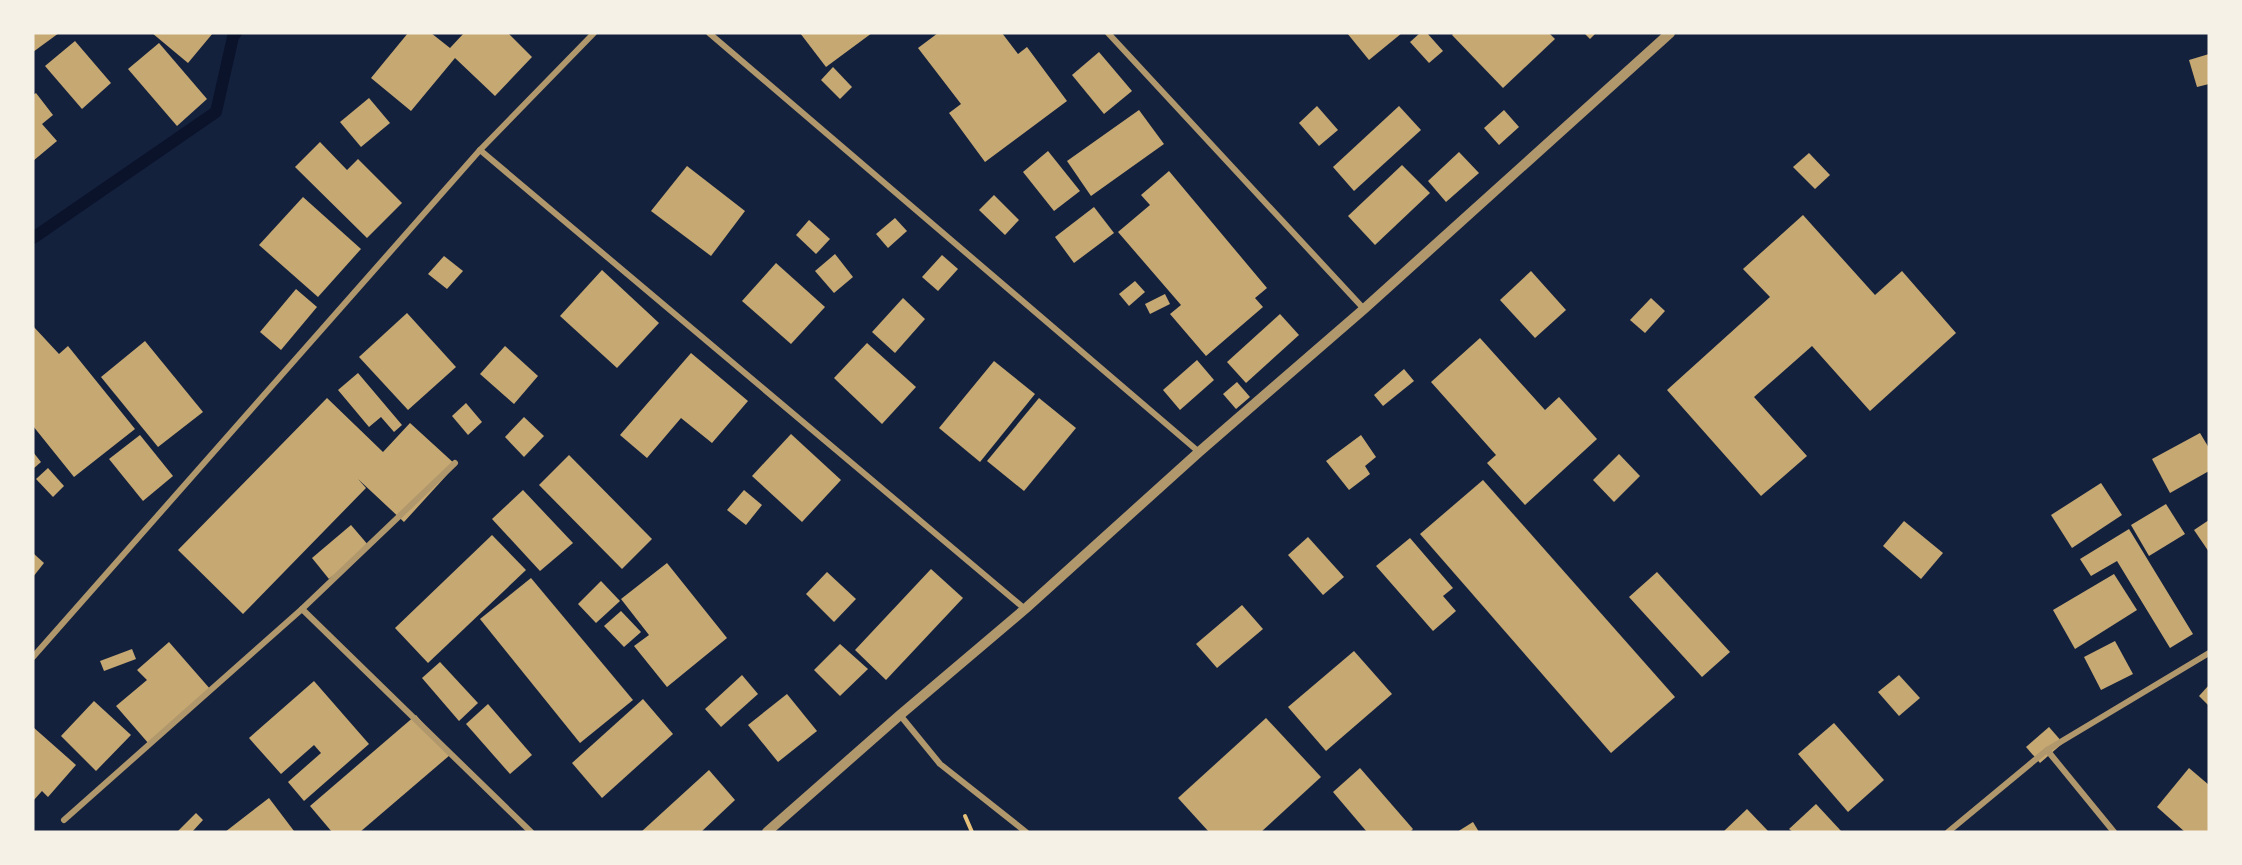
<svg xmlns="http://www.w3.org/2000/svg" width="2242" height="865" font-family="'Archivo Narrow',sans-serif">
<rect width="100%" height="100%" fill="#14213d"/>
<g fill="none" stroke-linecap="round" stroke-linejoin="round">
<path stroke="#0b132b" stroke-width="12" d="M33,238L216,112L233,37L236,33"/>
</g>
<g fill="#c6a872">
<path d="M33,33H59L33,52Z"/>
<path d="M152,33H213L188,63Z"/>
<path d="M408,33H431L450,48L464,33H508L532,57L495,96L455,58L411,111L371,78Z"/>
<path d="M800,33H872L826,67Z"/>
<path d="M938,33H1002L1018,54L1027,47L1067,101L985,162L949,113L961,104L918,48Z"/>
<path d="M1347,33H1402L1369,60Z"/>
<path d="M1420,33H1427L1443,51L1429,63L1410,42Z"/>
<path d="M1454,33H1549L1555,39L1503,88L1452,35Z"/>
<path d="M1584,33H1596L1590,39Z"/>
<path d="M75,41L111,83L82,109L45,66Z"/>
<path d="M159,43L207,99L177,126L128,69Z"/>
<path d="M1099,52L1132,91L1104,114L1072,75Z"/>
<path d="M2209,54V84L2197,87L2189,60Z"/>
<path d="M833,67L852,87L840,99L821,80Z"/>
<path d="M36,93L53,115L42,124L57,141L33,161V95Z"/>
<path d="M369,98L390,123L361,147L340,122Z"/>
<path d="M1317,106L1338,130L1319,146L1299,123Z"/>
<path d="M1399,106L1421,130L1354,191L1333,167Z"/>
<path d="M1139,110L1164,144L1091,196L1067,161Z"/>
<path d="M1504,110L1519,127L1499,145L1484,128Z"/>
<path d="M320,142L347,170L358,159L402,203L367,238L295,167Z"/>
<path d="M1048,151L1080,191L1054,211L1023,172Z"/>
<path d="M1459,152L1479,173L1446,202L1428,181Z"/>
<path d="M1809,153L1830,175L1815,189L1793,167Z"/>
<path d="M1402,165L1430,193L1375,245L1348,216Z"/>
<path d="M687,166L745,211L711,256L651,211Z"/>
<path d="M1169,171L1267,288L1255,298L1263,307L1206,356L1170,314L1181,305L1118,232L1150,205L1141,195Z"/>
<path d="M994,195L1019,220L1005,235L979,210Z"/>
<path d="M303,197L361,249L318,297L259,245Z"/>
<path d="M1094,207L1114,233L1074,263L1055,237Z"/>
<path d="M1803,215L1875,295L1902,271L1956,333L1870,411L1812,346L1754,397L1807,456L1761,496L1667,390L1770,297L1743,269Z"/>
<path d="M895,218L907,231L888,248L876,234Z"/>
<path d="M809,220L830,239L816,254L796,235Z"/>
<path d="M835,254L853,277L834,293L815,271Z"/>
<path d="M942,255L958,269L938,291L922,277Z"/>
<path d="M444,256L463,271L447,289L428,274Z"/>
<path d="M776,263L825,307L791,344L742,301Z"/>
<path d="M602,270L659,323L617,368L560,316Z"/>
<path d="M1531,271L1566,310L1535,338L1500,300Z"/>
<path d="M1135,281L1145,292L1129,306L1119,294Z"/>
<path d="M296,289L317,307L281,350L260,332Z"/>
<path d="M1165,294L1170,304L1150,314L1145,304Z"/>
<path d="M903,298L925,319L895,353L872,332Z"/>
<path d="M1651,298L1665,311L1645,333L1630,320Z"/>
<path d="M407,313L456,367L408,410L359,357Z"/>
<path d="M1280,314L1299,335L1246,383L1227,362Z"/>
<path d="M33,326L59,354L68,346L135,429L74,477L33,426Z"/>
<path d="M1480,338L1545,410L1559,397L1597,439L1525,505L1487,463L1496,455L1431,382Z"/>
<path d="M145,341L203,412L158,447L101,377Z"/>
<path d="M867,343L916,387L882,424L834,378Z"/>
<path d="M505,346L538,376L514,404L480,374Z"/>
<path d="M691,353L748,401L712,443L681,418L647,458L620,435Z"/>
<path d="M1197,360L1214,380L1180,410L1163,390Z"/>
<path d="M994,361L1035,394L980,462L939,428Z"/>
<path d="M1404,369L1414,381L1383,406L1374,395Z"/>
<path d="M358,373L402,425L394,432L381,417L369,427L338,390Z"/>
<path d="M1237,382L1250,397L1236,409L1223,394Z"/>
<path d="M327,398L383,452L410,423L456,465L404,522L358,479L366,488L243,614L178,550Z"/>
<path d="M1039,398L1076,428L1024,491L987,461Z"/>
<path d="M466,403L482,422L468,435L452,416Z"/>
<path d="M524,417L544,436L524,457L505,437Z"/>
<path d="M2200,433L2209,448V471L2170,493L2152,459Z"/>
<path d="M791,434L841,480L802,522L752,476Z"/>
<path d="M140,435L173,476L143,501L109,459Z"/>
<path d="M1361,435L1376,457L1365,466L1370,474L1349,490L1326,461Z"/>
<path d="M33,452L41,462L33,469Z"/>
<path d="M1619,454L1640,476L1614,502L1593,480Z"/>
<path d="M569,455L652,539L622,569L539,485Z"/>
<path d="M48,468L64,486L53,497L36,479Z"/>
<path d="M1483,480L1675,697L1611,753L1420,534Z"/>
<path d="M2101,483L2122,515L2072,548L2051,515Z"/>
<path d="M523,490L573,543L540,571L492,519Z"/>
<path d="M744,490L762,505L746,525L727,510Z"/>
<path d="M2166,504L2185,534L2149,556L2131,525Z"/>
<path d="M2209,520V552L2194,530Z"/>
<path d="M1904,521L1943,553L1921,579L1883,546Z"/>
<path d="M351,525L369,546L329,579L312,558Z"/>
<path d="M2129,529L2193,634L2170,648L2117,561L2091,576L2080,559Z"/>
<path d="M492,535L526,570L428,663L395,628Z"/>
<path d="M1308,537L1344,577L1323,595L1288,555Z"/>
<path d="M1410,538L1453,588L1443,596L1456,611L1433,631L1376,566Z"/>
<path d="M33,553L44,563L33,577Z"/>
<path d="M667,563L727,638L667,687L634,646L649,635L621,599Z"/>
<path d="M931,569L963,598L886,680L855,650Z"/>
<path d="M827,572L856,599L834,622L806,594Z"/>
<path d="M1657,572L1730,652L1702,677L1629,597Z"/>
<path d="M2114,574L2137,610L2075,649L2053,610Z"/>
<path d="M531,578L633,700L580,743L480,619Z"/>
<path d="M601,581L620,601L596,623L578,604Z"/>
<path d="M1242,605L1263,629L1217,668L1196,644Z"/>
<path d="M621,611L641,632L624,647L604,626Z"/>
<path d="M2115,641L2133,674L2101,690L2084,657Z"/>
<path d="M169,642L211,690L149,744L116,706L147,680L137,670Z"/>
<path d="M840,644L868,669L840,696L814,670Z"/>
<path d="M132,649L136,659L104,671L100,661Z"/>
<path d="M1354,651L1392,694L1326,751L1288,707Z"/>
<path d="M440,662L478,703L459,721L422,678Z"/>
<path d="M742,675L758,694L721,727L705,709Z"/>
<path d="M1899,675L1920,698L1899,716L1878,692Z"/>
<path d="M314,681L369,744L304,801L288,782L321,753L314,745L281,774L249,738Z"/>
<path d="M2209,685V706L2199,696Z"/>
<path d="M787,694L817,731L778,762L748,725Z"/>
<path d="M643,699L673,734L602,798L572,763Z"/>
<path d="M94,701L131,735L96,771L61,736Z"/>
<path d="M488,704L532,755L510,774L466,724Z"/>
<path d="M416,715L450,755L360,832H332L310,806Z"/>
<path d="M1266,718L1321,777L1261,832H1209L1178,798Z"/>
<path d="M1834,723L1884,780L1848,812L1798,754Z"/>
<path d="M33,727L76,765L48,797L42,791L33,801Z"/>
<path d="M2049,727L2063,743L2040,763L2026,747Z"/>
<path d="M1360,768L1413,829L1410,832H1367L1333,792Z"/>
<path d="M2189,768L2209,785V832H2185L2157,807Z"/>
<path d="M709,770L735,800L701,832H641Z"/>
<path d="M269,798L294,831L225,832Z"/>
<path d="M1816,804L1842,832H1793L1789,829Z"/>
<path d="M1747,809L1769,832H1723Z"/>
<path d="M196,813L203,820L192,832H177Z"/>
<path d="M1473,822L1479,832H1457Z"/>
</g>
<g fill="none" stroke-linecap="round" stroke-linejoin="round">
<path stroke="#e5c07b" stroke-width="4" d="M965,816L972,832"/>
<g stroke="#b1986c" stroke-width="6">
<path d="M709,33L1199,452"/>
<path d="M1108,33L1364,309"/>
<path d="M480,150L1025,609"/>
<path d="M302,609L455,463"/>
<path d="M33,657L480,150L594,33"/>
<path d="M900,715L940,764L1026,832"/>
<path d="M2047,750L2114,832"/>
<path d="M64,820L302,609L531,832"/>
<path d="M1948,832L2047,750L2209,653"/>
</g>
<path stroke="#b1986c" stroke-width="10" d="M767,832L900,715L1025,609L1199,452L1364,309L1670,33"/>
</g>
<rect width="2242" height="865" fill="none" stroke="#f6f1e7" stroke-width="69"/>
</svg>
